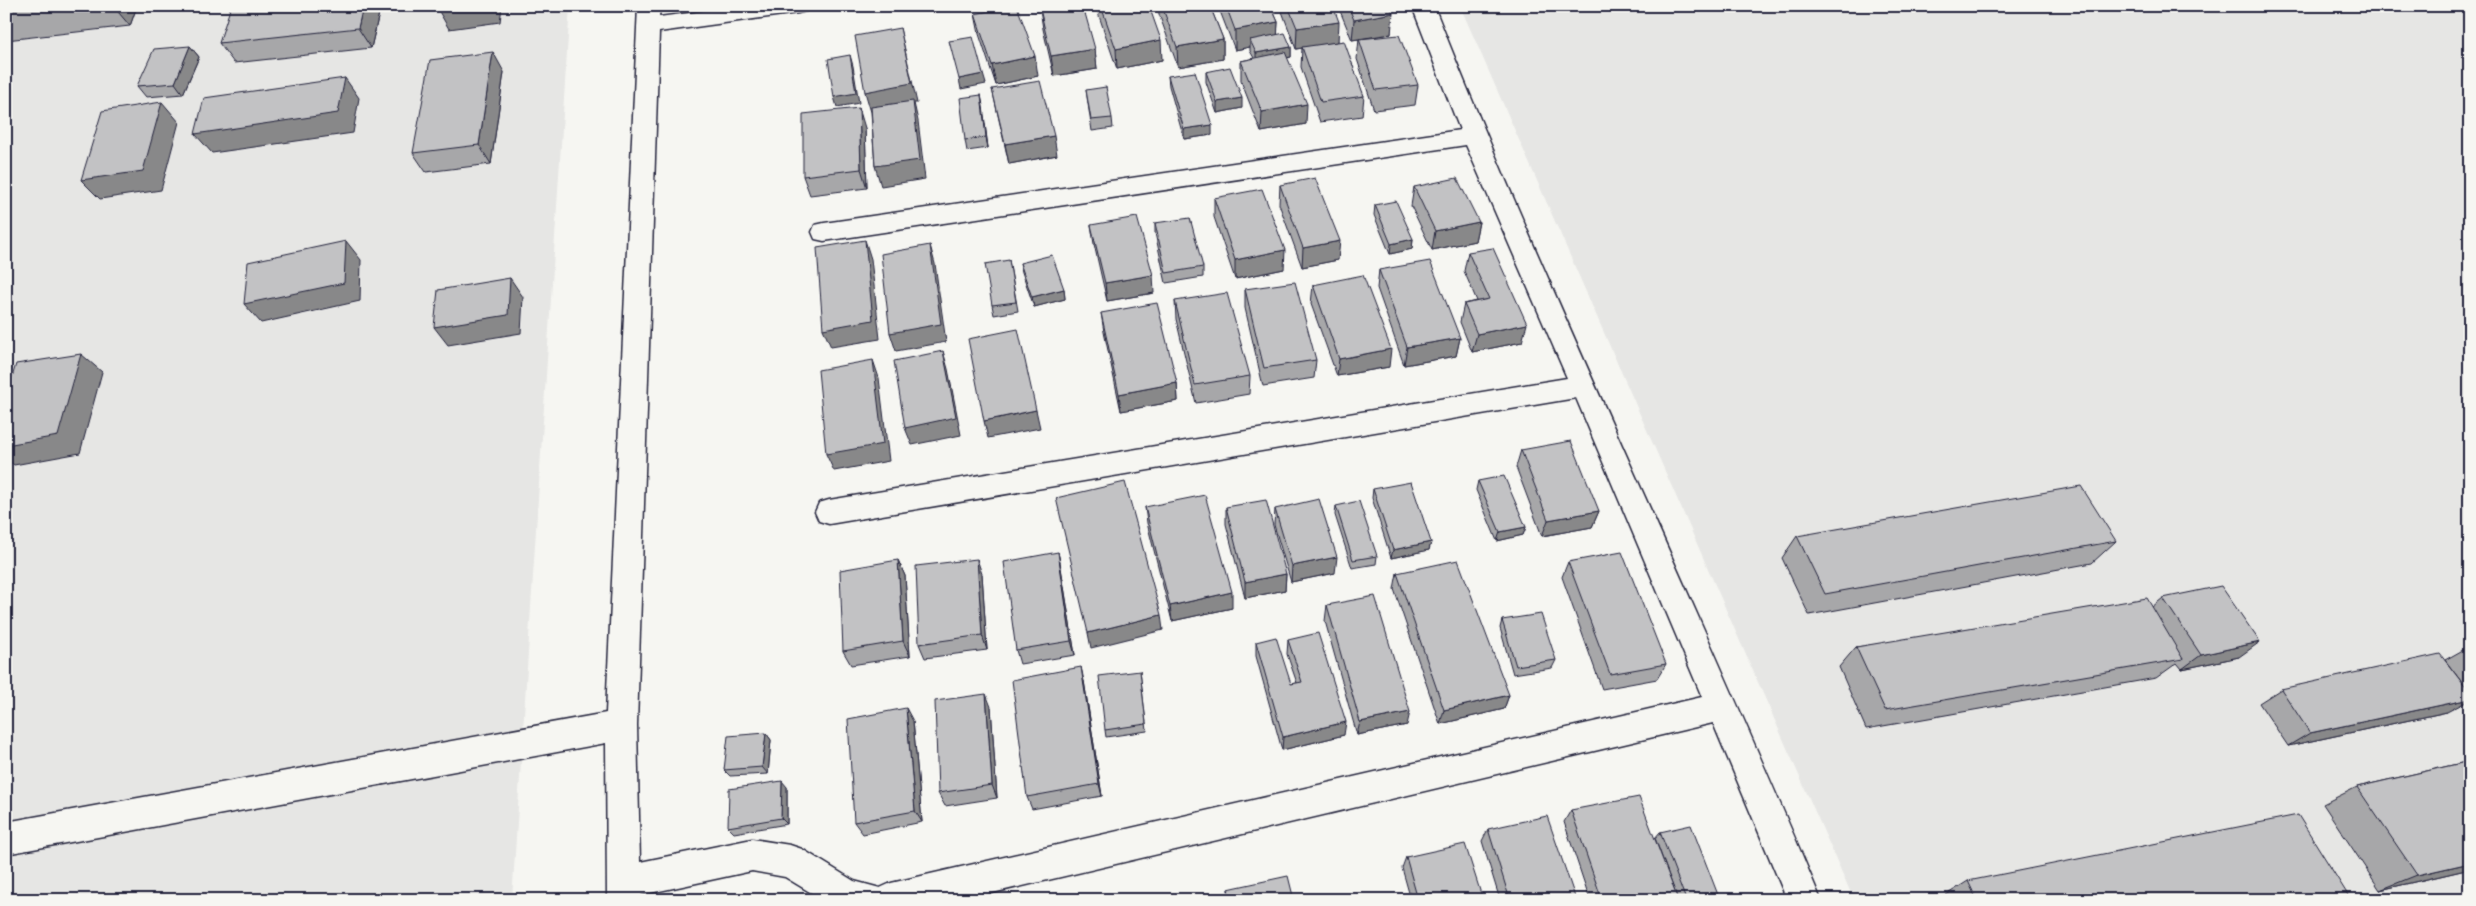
<svg xmlns="http://www.w3.org/2000/svg" width="2476" height="906" font-family="Kalam,sans-serif">
<rect width="100%" height="100%" fill="#f6f6f2"/>
<filter id="ink" filterUnits="userSpaceOnUse"><feTurbulence type="fractalNoise" baseFrequency=".02" numOctaves="2"/><feDisplacementMap in="SourceGraphic" scale="10" xChannelSelector="R" yChannelSelector="G"/><feConvolveMatrix kernelMatrix="1 2 1 2 8 2 1 2 1" color-interpolation-filters="sRGB"/></filter>
<g filter="url(#ink)">
<g fill="#e6e6e4">
<path d="M6,6H570L512,900H6Z"/>
<path d="M1460,6H2470V900H1854Z"/>
</g>
<g fill="none" stroke-linecap="round" stroke-linejoin="round">
<defs>
<path id="minor" d="M638,6H660L659,17L742,6H809L806,11L798,13L659,32L637,725L640,862L752,839L790,845L802,849L854,881L880,888L891,883L1702,697L1576,398L829,524L819,521L815,512L819,503L829,500L1567,378L1466,145L824,241L815,239L812,232L815,225L824,223L1460,130L1412,6H1434C1554,308 1696,600 1821,900H1787L1713,723L963,900H823L785,877L752,871L641,895V900H607L606,743L6,854V822L606,713Z"/>
</defs>
<use href="#minor" stroke="#22223b" stroke-width="3"/>
<use href="#minor" fill="#f6f6f2" fill-rule="evenodd"/>
</g>
<g fill="#a7a7a9" stroke="#22223b">
<path d="M6,6H137L130,26L6,40Z"/>
<path d="M1097,6H1149L1162,60L1117,69L1097,10Z"/>
<path d="M1158,6H1210L1223,39V59L1178,67L1159,14Z"/>
<path d="M1218,6H1271L1278,22L1277,35L1291,47V57L1287,58L1306,124L1261,132L1241,81V61L1254,58L1250,51V47L1235,50Z"/>
<path d="M1280,6H1333L1338,42L1364,96L1362,116L1320,122L1301,67L1302,48L1296,49Z"/>
<path d="M1338,6H1390L1391,34L1352,40Z"/>
<path d="M380,9L371,48L234,63L219,43Z"/>
<path d="M1040,9L1095,49L1097,69L1054,76L1043,29Z"/>
<path d="M975,14L1038,76L996,85L979,34Z"/>
<path d="M1359,39L1418,85L1415,105L1374,110L1357,59Z"/>
<path d="M190,46L199,57L183,94L146,97L137,86Z"/>
<path d="M504,72L491,164L426,172L413,153Z"/>
<path d="M1206,72L1242,108L1217,113L1206,82Z"/>
<path d="M1168,76L1212,135L1184,139L1169,86Z"/>
<path d="M992,89L1057,155L1009,164Z"/>
<path d="M1086,90L1112,118L1113,128L1092,131Z"/>
<path d="M981,95L988,148L967,151L965,140Z"/>
<path d="M865,128L867,188L810,195L803,176Z"/>
<path d="M1280,185L1338,260L1302,267L1279,204Z"/>
<path d="M1414,187L1479,222L1475,241L1432,250L1411,206Z"/>
<path d="M1214,198L1284,269L1235,279L1214,217Z"/>
<path d="M1375,205L1413,239L1412,249L1390,254L1374,215Z"/>
<path d="M1155,223L1203,267V277L1166,283L1155,233Z"/>
<path d="M1091,225L1154,293L1107,301L1094,244Z"/>
<path d="M1468,252L1522,342L1472,352L1460,322L1464,304L1477,301L1464,271Z"/>
<path d="M1009,260L1018,311L994,315L992,305Z"/>
<path d="M1020,263L1064,289L1065,299L1034,307L1022,272Z"/>
<path d="M1379,270L1460,338L1456,356L1404,365L1377,288Z"/>
<path d="M1313,285L1389,367L1337,376L1311,304Z"/>
<path d="M1245,289L1316,360L1314,378L1263,386L1245,308Z"/>
<path d="M1175,301L1250,376L1249,394L1196,403L1176,319Z"/>
<path d="M1101,313L1177,383L1178,401L1121,411L1104,332Z"/>
<path d="M1521,450L1599,511L1592,527L1542,536L1516,467Z"/>
<path d="M1478,481L1526,527L1523,535L1497,541L1476,490Z"/>
<path d="M1373,489L1431,542L1429,550L1391,558L1372,498Z"/>
<path d="M1336,506L1377,556L1376,564L1352,568L1335,515Z"/>
<path d="M1145,507L1232,608L1172,621L1147,523Z"/>
<path d="M1226,507L1286,574L1285,590L1245,598L1226,524Z"/>
<path d="M1275,509L1335,573L1291,582L1274,525Z"/>
<path d="M1797,536L2116,541L2092,563L1809,615L1782,558Z"/>
<path d="M1058,552L1061,568L1075,655L1020,664L1016,650Z"/>
<path d="M898,560L905,576L910,656L851,665L843,651Z"/>
<path d="M1568,562L1666,664L1657,679L1602,689L1562,577Z"/>
<path d="M1397,573L1509,695L1504,709L1440,724L1394,589Z"/>
<path d="M982,574L987,650L925,658L919,644Z"/>
<path d="M2163,598L2239,657L2182,669L2177,663L2156,678L1866,729L1839,667L1856,647L2152,607Z"/>
<path d="M1327,605L1407,725L1357,735L1325,621Z"/>
<path d="M1502,620L1556,660L1552,668L1513,674L1500,628Z"/>
<path d="M1288,640L1344,735L1282,750L1256,656V642L1291,684L1297,683L1287,654Z"/>
<path d="M2470,646V693L2445,660Z"/>
<path d="M1140,671L1147,731L1106,737L1105,730Z"/>
<path d="M1084,681L1102,796L1032,809L1027,797Z"/>
<path d="M2281,689L2447,712L2288,746L2259,703Z"/>
<path d="M991,707L997,798L945,806L938,793Z"/>
<path d="M913,721L922,822L863,834L854,822Z"/>
<path d="M766,733L771,740L768,774L730,776L724,770Z"/>
<path d="M2470,761V869L2380,890L2323,804L2357,787Z"/>
<path d="M787,787V824L734,833L728,827Z"/>
<path d="M1571,810L1678,900H1590L1564,822Z"/>
<path d="M1488,829L1576,900H1500L1482,841Z"/>
<path d="M1660,832L1720,900H1678L1655,838Z"/>
<path d="M1406,857L1483,900H1411L1402,868Z"/>
<path d="M1968,881L2351,900H1948L1946,895Z"/>
<path d="M1228,889L1294,900H1229Z"/>
</g>
<g fill="#888889" stroke="#22223b">
<path d="M113,6H137L130,26Z"/>
<path d="M363,6H379L380,9L371,48L358,28Z"/>
<path d="M454,6H502L500,22L449,29L437,8Z"/>
<path d="M1393,13L1391,34L1352,40L1354,20Z"/>
<path d="M1278,22L1277,42L1250,40V47L1235,50V30Z"/>
<path d="M1339,22L1338,42L1296,49L1297,28Z"/>
<path d="M900,28L917,103H914L918,121L925,179L881,186L875,166L871,112L865,92Z"/>
<path d="M1223,39V59L1178,67L1177,47Z"/>
<path d="M1161,40L1162,60L1117,69L1116,49Z"/>
<path d="M190,46L199,57L183,94L175,83Z"/>
<path d="M1291,47V57L1256,64V53Z"/>
<path d="M1095,49L1097,69L1054,76L1051,56Z"/>
<path d="M493,52L504,72L491,164L479,145Z"/>
<path d="M850,55L853,66L859,103L837,107L834,97Z"/>
<path d="M1035,56L1038,76L996,85L992,65Z"/>
<path d="M983,74L986,84L961,89L959,79Z"/>
<path d="M345,78L359,98L353,133L212,153L195,134Z"/>
<path d="M981,95L983,106L988,148L986,137Z"/>
<path d="M1242,98V108L1217,113V102Z"/>
<path d="M162,102L179,122L161,190L100,199L81,180Z"/>
<path d="M1307,104L1306,124L1261,132L1262,112Z"/>
<path d="M859,108L865,128L867,188L861,169Z"/>
<path d="M1212,125V135L1184,139V129Z"/>
<path d="M1054,136L1057,155L1009,164L1005,144Z"/>
<path d="M1479,222L1475,241L1432,250L1435,231Z"/>
<path d="M1413,239L1412,249L1390,254L1391,244Z"/>
<path d="M865,240L871,259L880,339L831,347L823,329Z"/>
<path d="M346,241L361,260L360,301L261,323L244,304Z"/>
<path d="M1340,241L1338,260L1302,267L1303,248Z"/>
<path d="M930,245L935,264L946,342L896,351L890,333Z"/>
<path d="M1285,250L1284,269L1235,279V260Z"/>
<path d="M1153,275L1154,293L1107,301L1105,283Z"/>
<path d="M510,278L523,297L521,333L448,345L434,327Z"/>
<path d="M1064,289L1065,299L1034,307L1032,297Z"/>
<path d="M1527,324L1522,342L1472,352L1477,334Z"/>
<path d="M1460,338L1456,356L1404,365L1407,347Z"/>
<path d="M1391,349L1389,367L1337,376L1339,359Z"/>
<path d="M943,351L948,369L961,435L912,445L905,428Z"/>
<path d="M81,354L102,372L80,453L14,465L6,459V445Z"/>
<path d="M873,360L879,378L889,461L834,471L826,454Z"/>
<path d="M1177,383L1178,401L1121,411L1119,394Z"/>
<path d="M1036,410L1040,428L988,438L984,421Z"/>
<path d="M1599,511L1592,527L1542,536L1548,520Z"/>
<path d="M1526,527L1523,535L1497,541L1500,532Z"/>
<path d="M1431,542L1429,550L1391,558L1393,550Z"/>
<path d="M1058,552L1061,568L1075,655L1071,641Z"/>
<path d="M1337,557L1335,573L1291,582L1292,566Z"/>
<path d="M977,559L982,574L987,650L982,635Z"/>
<path d="M898,560L905,576L910,656L903,641Z"/>
<path d="M1286,574L1285,590L1245,598V582Z"/>
<path d="M1232,592V608L1172,621L1170,606Z"/>
<path d="M1161,615L1163,630L1091,648L1088,633Z"/>
<path d="M2260,642L2239,657L2182,669L2201,655Z"/>
<path d="M1081,667L1084,681L1102,796L1099,784Z"/>
<path d="M986,694L991,707L997,798L992,785Z"/>
<path d="M1509,695L1504,709L1440,724L1444,710Z"/>
<path d="M2470,699V700L2447,712L2288,746L2310,733Z"/>
<path d="M906,708L913,721L922,822L915,811Z"/>
<path d="M1410,712L1407,725L1357,735L1360,722Z"/>
<path d="M1346,722L1344,735L1282,750L1283,737Z"/>
<path d="M766,733L771,740L768,774L762,767Z"/>
<path d="M782,781L787,787V824L781,818Z"/>
<path d="M2470,863V869L2380,890L2417,875Z"/>
</g>
<g fill="#c2c2c4" stroke="#22223b">
<path d="M6,6H31L6,9Z"/>
<path d="M231,6H363L358,28L219,43Z"/>
<path d="M438,6H454L437,8Z"/>
<path d="M1012,6H1017L1035,56L992,65L975,14Z"/>
<path d="M1059,6H1083L1095,49L1051,56L1040,9Z"/>
<path d="M1101,6H1149L1161,40L1116,49Z"/>
<path d="M1162,6H1210L1223,39L1177,47Z"/>
<path d="M1226,6H1271L1278,22L1235,30Z"/>
<path d="M1288,6H1333L1339,22L1297,28Z"/>
<path d="M1348,6H1390L1393,13L1354,20Z"/>
<path d="M900,28L912,83L865,92L855,36Z"/>
<path d="M1285,33L1291,47L1256,53L1250,40Z"/>
<path d="M1399,35L1418,85L1376,90L1359,39Z"/>
<path d="M973,37L983,74L959,79L949,41Z"/>
<path d="M1344,41L1364,96L1321,102L1302,47Z"/>
<path d="M190,46L175,83L137,86L154,49Z"/>
<path d="M493,52L479,145L413,153L430,60Z"/>
<path d="M1285,52L1307,104L1262,112L1241,61Z"/>
<path d="M850,55L856,93L834,97L828,59Z"/>
<path d="M1230,67L1242,98L1217,102L1206,72Z"/>
<path d="M1195,72L1212,125L1184,129L1168,76Z"/>
<path d="M345,78L338,113L195,134L204,98Z"/>
<path d="M1040,81L1054,136L1005,144L992,89Z"/>
<path d="M1106,87L1112,118L1091,120L1086,90Z"/>
<path d="M981,95L986,137L965,140L960,98Z"/>
<path d="M913,101L920,160L875,166L871,107Z"/>
<path d="M162,102L143,171L81,180L102,111Z"/>
<path d="M859,108L861,169L803,176V114Z"/>
<path d="M1315,178L1340,241L1303,248L1280,185Z"/>
<path d="M1457,178L1479,222L1435,231L1414,187Z"/>
<path d="M1262,189L1285,250L1235,260L1214,198Z"/>
<path d="M1396,201L1413,239L1391,244L1375,205Z"/>
<path d="M1137,217L1153,275L1105,283L1091,225Z"/>
<path d="M1190,218L1203,267L1166,273L1155,223Z"/>
<path d="M865,240L873,320L823,329L817,248Z"/>
<path d="M346,241L344,283L244,304L248,262Z"/>
<path d="M930,245L941,324L890,333L881,254Z"/>
<path d="M1493,248L1527,324L1477,334L1464,304L1489,299L1468,252Z"/>
<path d="M1052,255L1064,289L1032,297L1020,263Z"/>
<path d="M1009,260L1016,302L992,305L985,264Z"/>
<path d="M1430,261L1460,338L1407,347L1379,270Z"/>
<path d="M1363,275L1391,349L1339,359L1313,285Z"/>
<path d="M510,278L508,315L434,327L438,290Z"/>
<path d="M1295,282L1316,360L1264,368L1245,289Z"/>
<path d="M1227,293L1250,376L1195,385L1175,301Z"/>
<path d="M1157,303L1177,383L1119,394L1101,313Z"/>
<path d="M1018,329L1036,410L984,421L968,339Z"/>
<path d="M943,351L956,417L905,428L894,361Z"/>
<path d="M81,354L58,436L6,445V397L16,364Z"/>
<path d="M873,360L883,444L826,454L818,370Z"/>
<path d="M1571,441L1599,511L1548,520L1521,450Z"/>
<path d="M1504,476L1526,527L1500,532L1478,481Z"/>
<path d="M1125,482L1161,615L1088,633L1056,498Z"/>
<path d="M1411,482L1431,542L1393,550L1373,489Z"/>
<path d="M2081,486L2116,541L1825,594L1797,536Z"/>
<path d="M1205,495L1232,592L1170,606L1145,507Z"/>
<path d="M1319,499L1337,557L1292,566L1275,509Z"/>
<path d="M1266,500L1286,574L1245,582L1226,507Z"/>
<path d="M1359,501L1377,556L1353,560L1336,506Z"/>
<path d="M1058,552L1071,641L1016,650L1004,562Z"/>
<path d="M1622,552L1666,664L1610,674L1568,562Z"/>
<path d="M977,559L982,635L919,644L916,566Z"/>
<path d="M898,560L903,641L843,651L840,570Z"/>
<path d="M1458,560L1509,695L1444,710L1397,573Z"/>
<path d="M2221,586L2260,642L2201,655L2163,598Z"/>
<path d="M1375,596L1410,712L1360,722L1327,605Z"/>
<path d="M2147,598L2183,659L1885,710L1856,647Z"/>
<path d="M1541,614L1556,660L1516,666L1502,620Z"/>
<path d="M1318,633L1346,722L1283,737L1256,642L1276,637L1291,684L1302,682L1288,640Z"/>
<path d="M2440,654L2470,693V699L2310,733L2281,689Z"/>
<path d="M1081,667L1099,784L1027,797L1012,680Z"/>
<path d="M1140,671L1146,724L1105,730L1099,676Z"/>
<path d="M986,694L992,785L938,793L935,701Z"/>
<path d="M906,708L915,811L854,822L848,719Z"/>
<path d="M766,733L762,767L724,770L728,736Z"/>
<path d="M2470,761V863L2417,875L2357,787Z"/>
<path d="M782,781L781,818L728,827L729,789Z"/>
<path d="M1639,797L1678,900H1602L1571,810Z"/>
<path d="M2298,815L2351,900H1977L1968,881Z"/>
<path d="M1547,816L1576,900H1510L1488,829Z"/>
<path d="M1691,825L1720,900H1686L1660,832Z"/>
<path d="M1465,844L1483,900H1418L1406,857Z"/>
<path d="M1288,876L1294,900H1231L1228,889Z"/>
<path d="M1207,894L1208,900H1183Z"/>
</g>
</g>
<rect width="2476" height="906" fill="none" stroke="#f6f6f2" stroke-width="25"/>
<rect x="12" y="12" width="2451" height="881" fill="none" stroke="#22223b" stroke-width="2" filter="url(#ink)"/>
</svg>
